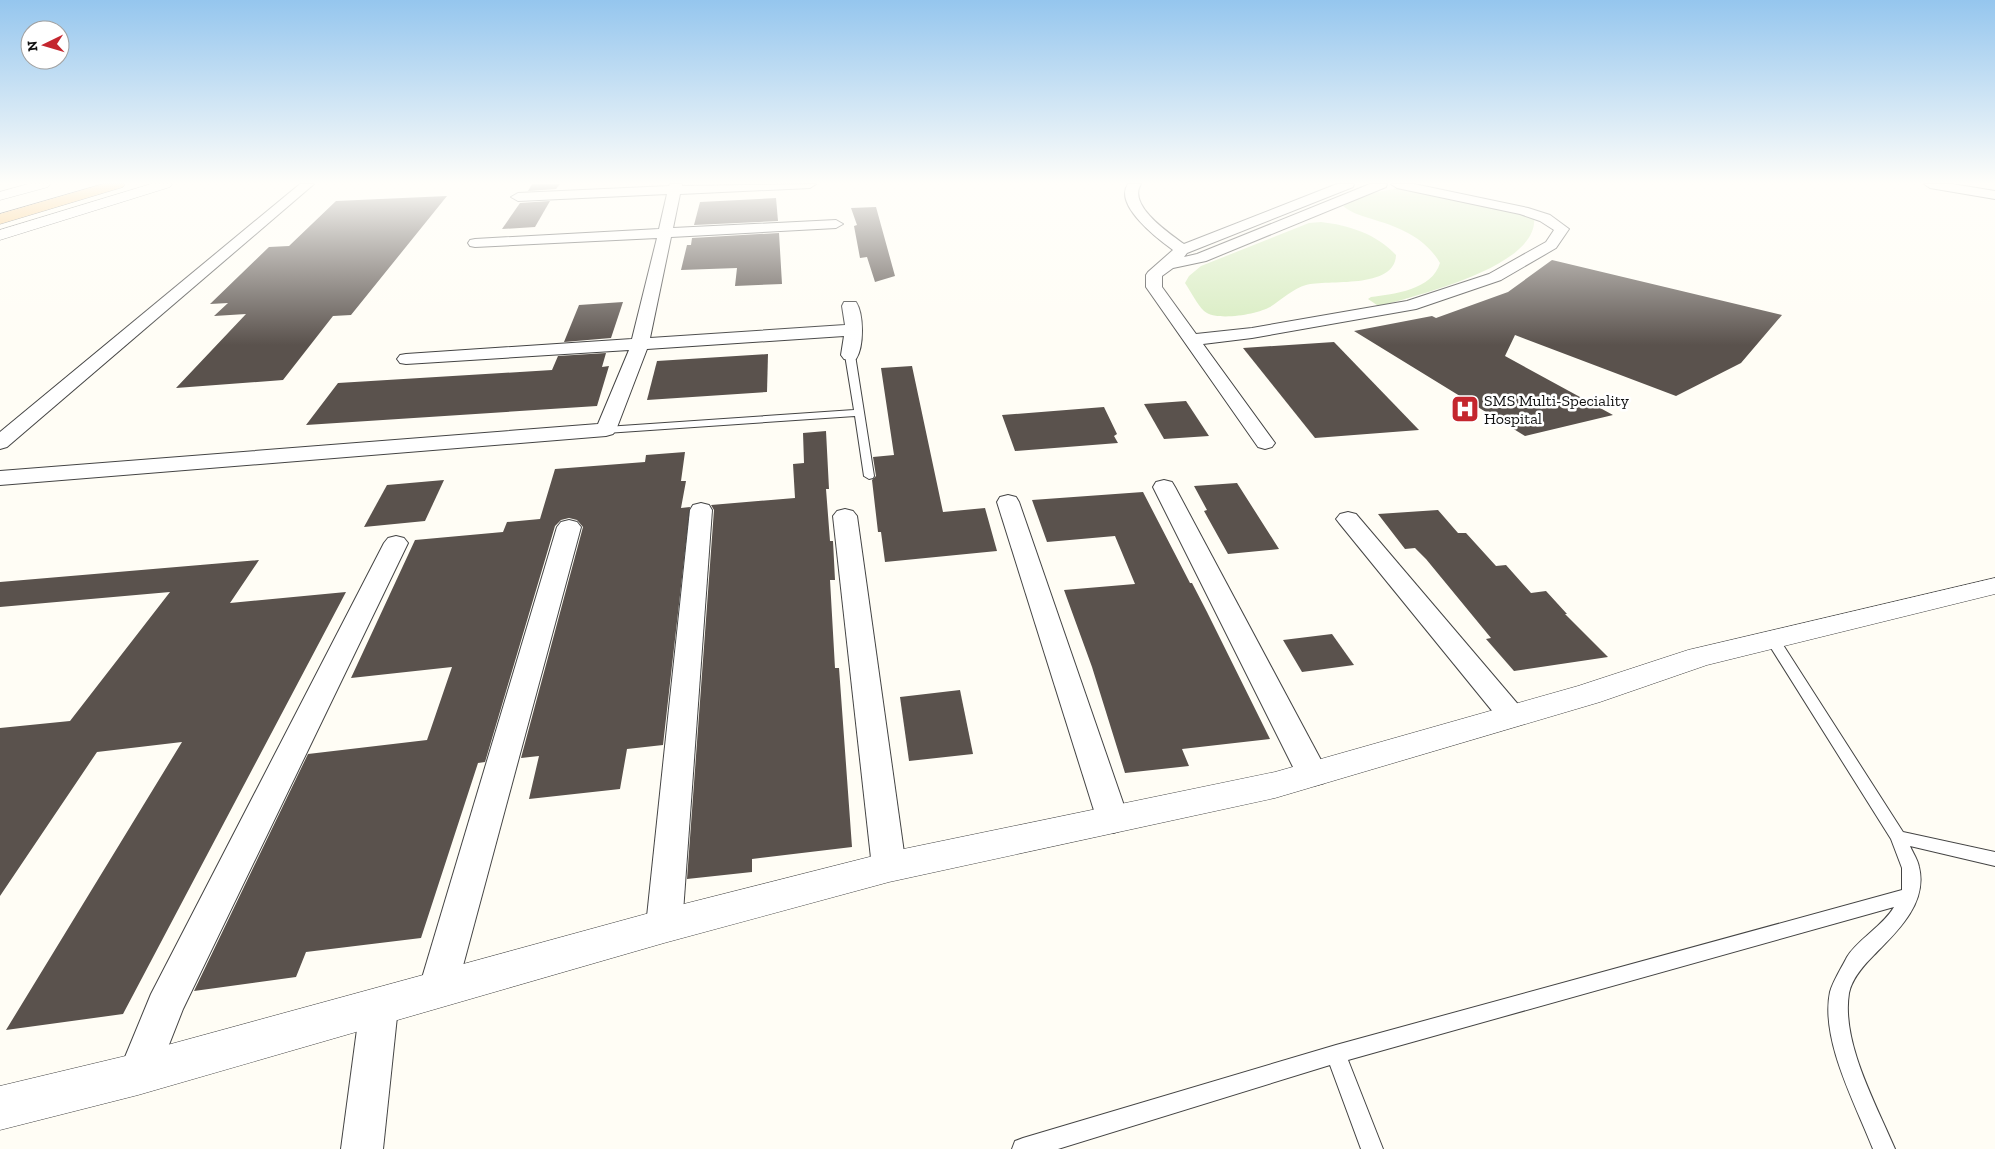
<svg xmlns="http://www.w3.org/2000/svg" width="1995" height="1149" font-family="'Zilla Slab',serif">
<rect width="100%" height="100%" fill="#fffdf5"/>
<g fill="#d5ebbd">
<path d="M1399,188L1534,217C1540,266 1420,294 1384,305H1377L1368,299L1371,297C1394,294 1432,290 1440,263C1426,239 1402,228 1375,220C1363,216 1353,214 1343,206L1362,195Z"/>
<path d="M1321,222C1348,225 1377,234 1396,255C1395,290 1327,279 1306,285C1294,288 1281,300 1270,307C1258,314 1216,322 1204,311C1197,304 1191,292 1185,283L1189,276L1201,266L1309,223Z"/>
</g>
<g fill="#5a524d">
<path d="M532,184H560L556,189L528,191Z"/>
<path d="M447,196L351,315L333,316L283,380L176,388L246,314L214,316L228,303L210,304L269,247L289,246L336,201Z"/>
<path d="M776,198L778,221L694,225L700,202Z"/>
<path d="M550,201L535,227L502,229L520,203Z"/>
<path d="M876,207L895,276L875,282L867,257L860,258L854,226L857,225L851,208Z"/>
<path d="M779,233L782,284L735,286L737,268L681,270L687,245H691L692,238Z"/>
<path d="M1552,260L1782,315L1741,363L1676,396L1515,335L1505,356L1613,415L1525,436L1354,331L1432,316L1436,318L1508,292Z"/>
<path d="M623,302L611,338L564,342L579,305Z"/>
<path d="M1334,342L1419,430L1315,438L1243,348Z"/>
<path d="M606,353L602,367L609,366L597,406L306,425L338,383L552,370L558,356Z"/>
<path d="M768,354L767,392L647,400L657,361Z"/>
<path d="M912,366L943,512L985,508L997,551L885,562L881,532H878L872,480L876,476L873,457L894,455L881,368Z"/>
<path d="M1186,401L1209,436L1164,439L1144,404Z"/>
<path d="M1104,407L1117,434L1114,436L1118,443L1015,451L1002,415Z"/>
<path d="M826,431L829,489H826L830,541H833L835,580H830L835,668H839L852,847L752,859V872L687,879L714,510L711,505L795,498L793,464L804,463L803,433Z"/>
<path d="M685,452L681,481H686L681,508L690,507L663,745L627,749L620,789L529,799L539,756L521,758L583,527L577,520L569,518L561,520L555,526L485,762L478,763L421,938L306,952L296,977L194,991L308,754L427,740L452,667L351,678L415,540L503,532L507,522L540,519L555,469L645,462L646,455Z"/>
<path d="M444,480L425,521L364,527L387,485Z"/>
<path d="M1237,483L1279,549L1228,554L1204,511L1207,510L1194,486Z"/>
<path d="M1143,492L1190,583H1192L1207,612L1270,739L1182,749L1189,766L1125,773L1092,667L1064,590L1135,584L1115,536L1047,542L1032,500Z"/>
<path d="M1438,510L1458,533H1466L1496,566L1506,565L1531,593L1546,591L1567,614H1565L1608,657L1514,671L1486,639L1491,638L1426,559L1415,548L1405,549L1378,514Z"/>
<path d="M259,560L230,603L346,592L123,1014L6,1030L182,742L97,752L0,896V728L70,721L170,592L0,607V582Z"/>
<path d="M1332,634L1354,665L1302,672L1283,640Z"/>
<path d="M960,690L973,754L909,761L900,697Z"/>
</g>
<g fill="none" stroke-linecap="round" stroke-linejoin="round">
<defs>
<g id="service">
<path d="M850,352L855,355L874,476L873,478L869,479L864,476L855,416L606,433L601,430L606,427L854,410L845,355Z"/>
<path d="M1773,636L1778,637L1903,832L1995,852V866L1910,846C1913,853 1918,860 1919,867C1928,903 1897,932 1874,955C1864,965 1852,978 1849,993C1841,1042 1876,1104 1895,1149H1873C1856,1105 1820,1040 1830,992C1833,981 1842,967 1847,957C1858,939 1882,927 1894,907L1348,1060L1383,1149H1361L1330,1065L1058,1149H1012L1015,1141L1023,1138L1336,1045L1902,890V868L1891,839L1766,640L1768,637Z"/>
</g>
<g id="minor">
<path d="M300,184H314L7,447L0,449V432Z"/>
<path d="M670,184H682V186L816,184L810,188L680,194L673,228L836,220L843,224L836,228L671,237L650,338L845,325L842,306L844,302H856C864,314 864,347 856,359L850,360L844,359L841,355L844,336L647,349L616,430L613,434L606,436L0,485V471L598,424L629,350L406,364L400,363L397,359L400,355L406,354L632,339L657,238L475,247L470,246L468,243L470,240L475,239L659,229L667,194L518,201L511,197L518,193L669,186Z"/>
<path d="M1128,184H1141C1127,205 1169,233 1184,244L1337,184H1354L1353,187L1187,253L1184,257L1197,254L1370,184H1387L1386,187L1206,261L1173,268L1162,276V287L1196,334L1252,328L1407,301L1489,274L1546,242L1554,230L1540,221L1520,214L1397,188L1391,184H1414L1528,208L1550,215L1569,229L1556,248L1501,280L1416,309L1252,338L1203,344L1275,443L1272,447L1265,449L1258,447L1146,287V275L1148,272L1173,250C1159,240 1113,205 1128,184Z"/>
<path d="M1924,184H1952L1995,191V199L1930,188Z"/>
<path d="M1164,480L1172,482L1175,487L1329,775L1324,783L1313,786L1302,783L1297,775L1153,487L1156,482Z"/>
<path d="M1008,495L1016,497L1019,502L1129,820L1125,829L1113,833L1101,829L1097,820L997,502L1000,497Z"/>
<path d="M701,503L709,505L712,510L682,926L677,937L664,941L651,937L646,926L690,510L693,505Z"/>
<path d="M845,509L853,511L857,516L906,867L901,877L889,881L877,877L872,867L833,516L837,511Z"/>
<path d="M1348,512L1356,514L1522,709L1527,716L1522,723L1512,726L1502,723L1340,524L1336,519L1340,514Z"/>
<path d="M569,520L577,522L581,527L457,988L451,1000L438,1005L425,1000L419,988L557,527L561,522Z"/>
<path d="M396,536L404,538L408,543L183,1009L152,1088L138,1093L124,1088L118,1074L151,994L384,543L388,538Z"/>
<path d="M379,990L393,995L398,1007L383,1149H341L360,1007L365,995Z"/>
</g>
<g id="tertiary">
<path d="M28,184H50L48,187L0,200V192Z"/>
<path d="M151,184H172L170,187L0,240V230Z"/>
<path d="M1995,578V594L1707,665L1600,702L1275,798L889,882L664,943L138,1095L0,1130V1086L138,1053L664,909L889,852L1275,772L1578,686L1688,650Z"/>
</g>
<path id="trunk" d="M103,184H125L123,187L0,224V214Z"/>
</defs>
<use href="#service" stroke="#444" stroke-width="2"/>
<use href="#minor" stroke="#444" stroke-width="2"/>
<use href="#tertiary" stroke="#444" stroke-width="1"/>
<use href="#trunk" stroke="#222" stroke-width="1"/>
<use href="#service" fill="#fff" fill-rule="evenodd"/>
<use href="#minor" fill="#fff" fill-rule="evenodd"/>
<use href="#tertiary" fill="#fff" fill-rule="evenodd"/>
<use href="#trunk" fill="#f7bc64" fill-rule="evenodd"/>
</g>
<linearGradient id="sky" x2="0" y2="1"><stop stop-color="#95c6ee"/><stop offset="0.53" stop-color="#fffefa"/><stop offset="1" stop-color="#fffefa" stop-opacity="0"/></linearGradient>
<rect width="1995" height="345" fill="url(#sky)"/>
<defs>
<symbol id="hospital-square" viewBox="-11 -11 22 22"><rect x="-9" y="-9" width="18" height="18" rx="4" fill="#c4262e" stroke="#fff"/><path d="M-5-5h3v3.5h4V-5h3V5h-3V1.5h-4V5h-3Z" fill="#fff"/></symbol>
</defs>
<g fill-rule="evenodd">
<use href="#hospital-square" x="1449" y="393" width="32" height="32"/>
</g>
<g text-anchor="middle" stroke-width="5" stroke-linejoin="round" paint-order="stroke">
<g font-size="16" fill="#111" stroke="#fff" text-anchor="start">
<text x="1484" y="406">SMS Multi-Speciality<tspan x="1484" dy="18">Hospital</tspan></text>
</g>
</g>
<g transform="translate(45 45) rotate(265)"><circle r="24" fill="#ffffff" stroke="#a0a0a0"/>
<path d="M0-4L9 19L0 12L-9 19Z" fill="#c4262e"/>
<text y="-8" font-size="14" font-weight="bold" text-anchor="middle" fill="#111111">N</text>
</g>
</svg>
